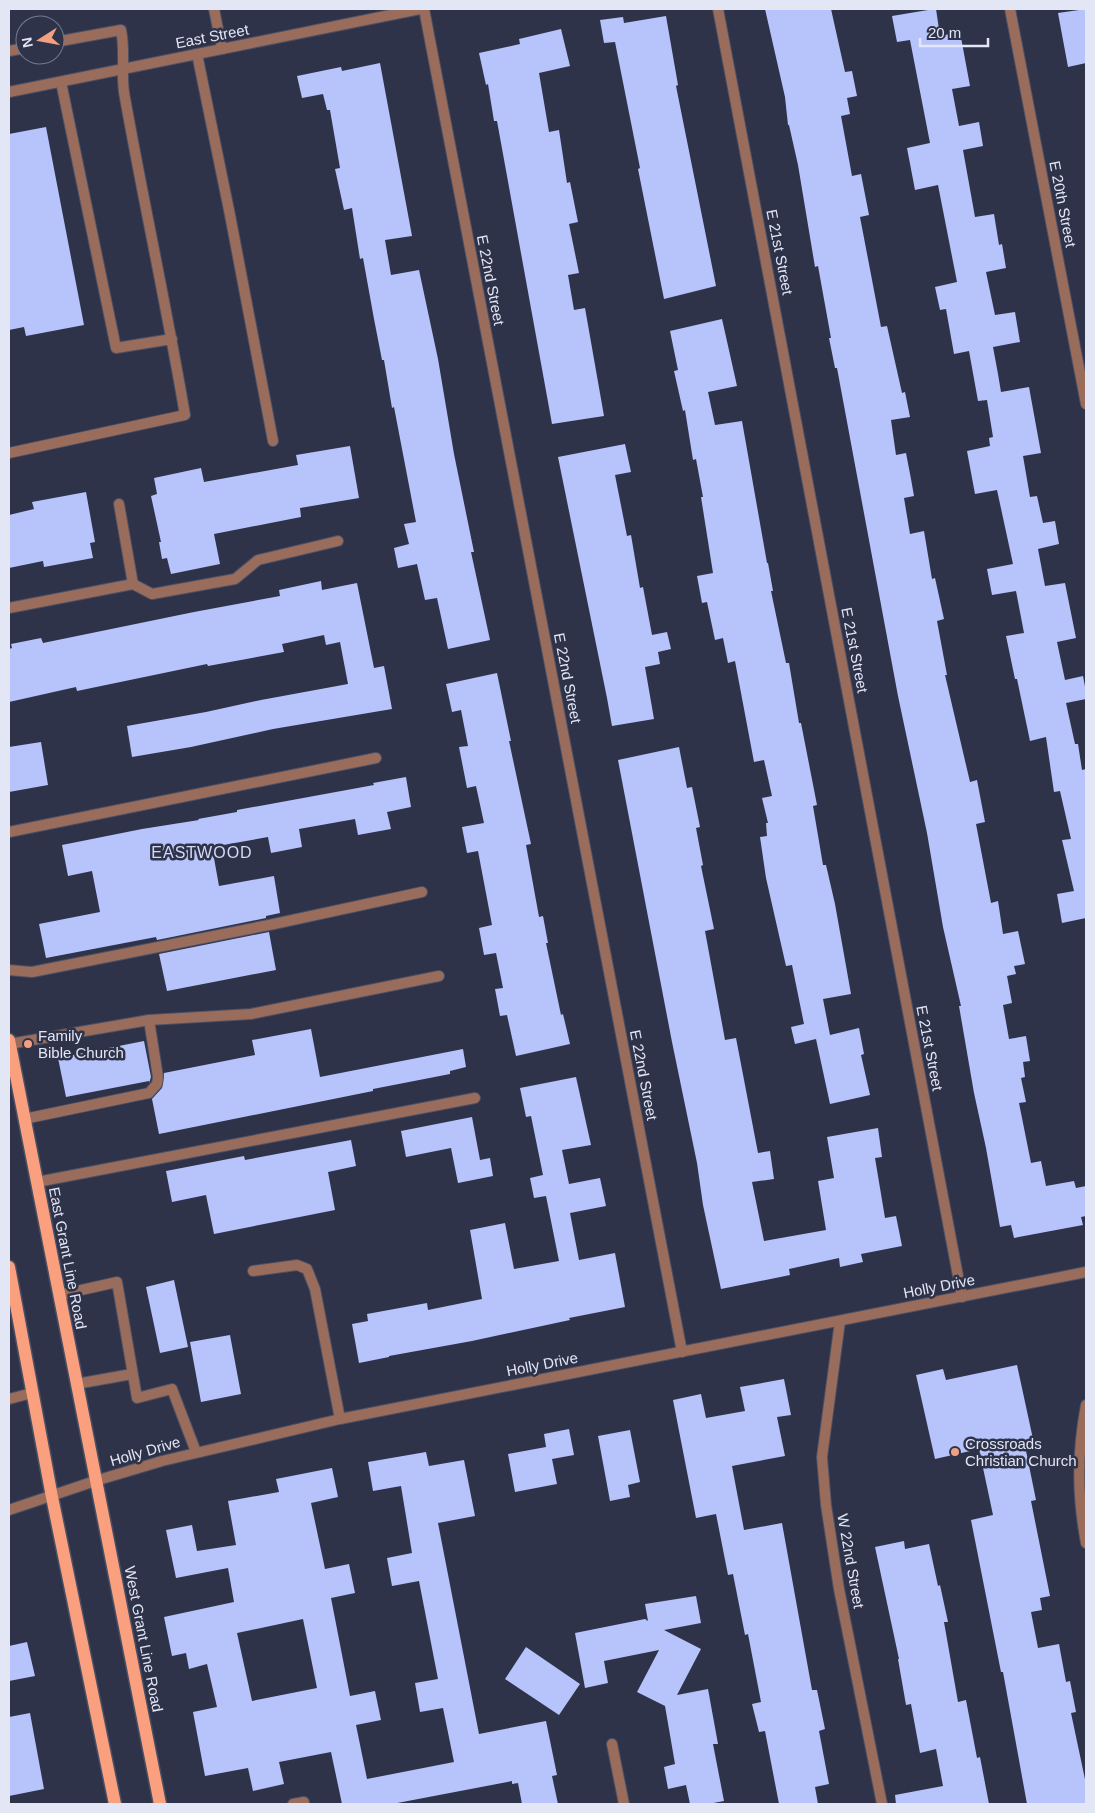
<svg xmlns="http://www.w3.org/2000/svg" width="1095" height="1813" font-family="Arial,sans-serif">
	<rect width="100%" height="100%" fill="#2e334a"/>
	<path fill="#b7c4fc" fill-rule="evenodd" d="M765 9H831L845 72 852 71 857 96 847 98 850 114 841 116 852 176 861 174 869 215 860 217 881 327 887 326 902 393 905 392 910 417 891 420 896 455 906 453 911 479 914 496 904 498 910 534 924 531 932 579 935 578 944 619 937 621 947 675H945L970 782 977 780 985 822 976 824 991 903 998 901 1003 934 1018 931 1025 964 1014 966 1016 974 1007 976 1012 1003 1003 1005 1009 1039 1026 1036 1030 1061 1023 1062 1025 1077 1021 1078 1026 1102 1019 1103 1031 1163 1041 1161 1046 1186 1074 1181 1076 1188 1086 1186V1216L1081 1217 1083 1225 1014 1238 1011 1225 1000 1227 986 1148 974 1093 959 1006H961L943 927 927 833 898 696 837 368H835L829 338H831L818 266 815 267 798 165 789 125H788L785 97Z
		M934 9H936L940 36 960 32 970 86 952 89 959 126 979 122 983 146 963 150 975 217 994 214 999 245 1002 244 1006 268 986 272 995 315 1015 312 1020 342 993 347 998 374 1001 392 1029 387 1041 453 1023 456 1030 497 1037 496 1043 523 1055 521 1059 544 1038 549 1045 586 1065 583 1076 638 1057 642 1065 680 1083 676 1086 692V699L1066 703 1075 744H1078L1082 770 1086 769V918L1062 923 1057 894 1074 891 1062 840 1071 839 1060 791 1054 792 1046 737 1030 741 1017 679H1015L1006 636 1024 633 1016 591 992 595 987 569 1013 564 997 490 975 494 967 451 990 446 989 438 993 437 987 400 978 401 969 351 954 354 946 309 940 310 935 287 957 282 938 185 915 190 907 148 930 143 910 40 897 42 892 16Z
		M1086 9V63L1068 67 1058 13Z
		M666 16 678 85 676 86 716 286 664 299 638 169 640 168 615 42 604 43 600 20 623 17 624 23Z
		M561 29 570 66 539 73 549 132 559 130 567 183 570 182 578 222 569 224 579 273 568 275 574 310 585 308 604 416 552 424 497 121H494L488 84 486 85 479 53 520 44 519 39Z
		M380 63 412 236 385 240 391 275 419 270 438 359 454 454 474 552H471L490 640 448 649 437 598 425 600 417 564 398 568 394 548 409 544 404 524 416 522 394 407 392 408 384 360H382L374 319 363 258 360 259 352 208 344 210 335 169 340 168 330 110H327L323 94 302 98 297 76 341 67 342 71Z
		M46 127 84 325 26 336 24 327 9 330V134Z
		M722 319 737 386 708 392 715 425 742 421 767 563H768L773 591H771L786 663H789L799 723H801L817 805 813 806 823 865H826L835 904 851 994 823 999 830 1035 859 1028 864 1054 861 1055 870 1095 830 1104 816 1039 795 1044 791 1027 804 1024 792 965 786 966 766 878 760 837 767 836 766 823H768L762 798 772 796 764 760 754 762 735 661 728 663 723 638 715 640 707 602 702 603 697 576 713 573 701 497H703L696 459 693 460 685 410 683 411 674 371 678 370 670 331Z
		M625 444 631 472 615 475 627 536 631 535 640 588 643 587 652 635 667 632 671 649 658 652 660 664 645 667 654 719 612 726 607 698 558 457Z
		M350 446 359 498 300 508 301 517 214 534 220 564 171 574 167 558 162 559 159 542H161L151 496 157 494 154 478 201 468 204 482 298 465 296 455Z
		M86 492 95 542 90 543 93 558 44 567 43 561 9 568V515L34 509 32 502Z
		M321 581 322 590 357 583 374 668 384 666 392 709 273 729 191 747 132 757 127 726 206 712 261 700 348 684 340 642 326 645 324 635 282 644 284 652 208 666 207 664 77 691 76 687 9 702V649L12 648 11 644 41 638 43 643 194 612 280 596 279 590Z
		M497 673 511 741H509L531 844 526 845 539 917 543 916 548 943H546L561 1015 563 1014 570 1044 516 1056 507 1015 500 1016 495 989 503 988 496 953 484 955 479 928 492 925 478 851 467 853 462 827 484 823 476 786 467 788 459 747 468 746 461 710 452 712 446 684Z
		M41 742 48 785 9 792V747Z
		M679 747 687 788 692 787 700 827 696 828 703 865 701 866 714 929 705 931 725 1040 736 1038 758 1153 770 1151 774 1179 752 1182 764 1241 826 1230 818 1181 834 1178 827 1137 878 1128 882 1157 875 1158 885 1218 896 1216 902 1246 861 1254 863 1262 840 1267 839 1258 789 1269 790 1275 721 1289 703 1205 697 1163 672 1042 618 760Z
		M406 777 411 807 387 812 391 829 358 835 355 819 299 829 302 847 271 853 268 837 212 847 219 886 274 876 280 913 266 916V918L157 940 156 937 46 958 39 924 100 912 92 871 68 876 62 845 142 829 199 820 198 819 237 812V810L374 785 373 783Z
		M269 932 276 970 167 991 159 954Z
		M311 1029 320 1077 463 1049 466 1067 450 1071V1074L373 1089V1091L159 1134 152 1099 162 1088 164 1073 255 1055 252 1040Z
		M144 1041 151 1077 149 1083V1081L66 1097 58 1058Z
		M576 1077 591 1145 562 1150 569 1184 600 1178 606 1206 570 1213 579 1260 615 1253 625 1307 569 1318 570 1320 472 1341 389 1356V1357L359 1363 352 1324 368 1321 367 1314 427 1303 428 1310 482 1299 470 1230 505 1223 514 1269 559 1261 546 1196 534 1198 530 1178 543 1175 531 1116 526 1117 520 1088Z
		M472 1117 480 1160 490 1158 493 1176 458 1183 451 1148 406 1157 401 1131Z
		M351 1140 356 1166 328 1172 335 1210 214 1234 206 1195 172 1202 166 1171 244 1156 245 1160Z
		M174 1280 188 1347 160 1353 146 1287Z
		M230 1335 241 1394 201 1402 190 1342Z
		M1017 1365 1033 1439 1024 1441 1036 1500 1031 1501 1050 1596 1040 1598 1042 1610 1031 1612 1038 1648 1059 1644 1066 1682 1070 1681 1076 1712 1071 1713 1086 1784V1804H1027L1003 1672H1001L971 1520 993 1515 979 1449 935 1459 916 1375 943 1369 946 1380Z
		M784 1379 791 1415 777 1417 785 1456 732 1466 744 1530 782 1523 812 1690H817L825 1729 819 1731 829 1784 815 1787 818 1804H779L765 1731 759 1732 752 1704 761 1702 748 1634 745 1635 733 1574 728 1575 716 1514 696 1518 673 1400 701 1394 706 1418 745 1411 740 1387Z
		M569 1429 574 1455 552 1459 557 1484 515 1492 508 1454 546 1447 544 1434Z
		M630 1430 640 1482 628 1485 630 1497 610 1501 598 1436Z
		M426 1452 429 1466 464 1460 475 1516 438 1523 479 1734 546 1721 557 1775 552 1776 558 1804H522L518 1783 512 1784V1781L392 1804H342L331 1752 279 1762 284 1784 253 1791 248 1768 205 1776 193 1712 217 1707 207 1664 189 1669 186 1653 172 1656 164 1617 234 1602 228 1568 176 1578 166 1530 192 1525 197 1551 236 1545 228 1501 279 1492 276 1479 332 1468 338 1497 311 1503 325 1569 349 1564 355 1593 331 1598 350 1696 375 1691 381 1720 356 1725 367 1779 454 1762 443 1708 420 1712 415 1683 438 1679 419 1581 392 1586 387 1558 412 1553 401 1486 373 1491 368 1462ZM303 1619 317 1688 252 1701 237 1633Z
		M904 1541 905 1549 929 1544 938 1586 940 1585 948 1622H944L958 1702 966 1700 977 1758 980 1757 989 1804H896L895 1795 943 1786 936 1749 920 1753 911 1704 906 1705 898 1659H899L875 1547Z
		M696 1596 701 1623 664 1630 701 1649 677 1695 708 1689 718 1744H713L724 1801 708 1804H690L686 1785 668 1789 664 1767 675 1764 665 1706 637 1692 659 1650 604 1661 608 1683 585 1688 575 1633 645 1619 648 1621 645 1604Z
		M27 1642 35 1676 9 1681V1646Z
		M526 1647 580 1684 559 1715 505 1679Z
		M30 1713 44 1789 9 1796V1717Z"/>
	<g fill="none" stroke-linecap="round" stroke-linejoin="round">
		<defs>
			<path id="service" d="M214 9 222 49
				M9 51 25 48
				M197 54 230 215 273 441
				M61 82 116 348 172 339
				M9 453 185 415C167 309 144 204 125 98 120 76 126 53 121 30L55 42
				M119 504 133 584
				M9 608 133 584 152 594 235 579 258 560 338 541
				M9 832 376 758
				M9 970 32 972 274 924 422 892
				M9 1044 149 1020 251 1014 439 976
				M24 1119 149 1093 157 1084 158 1077 149 1020
				M37 1182 475 1098
				M253 1271 297 1265 307 1269 315 1289 340 1419
				M59 1295 117 1282 137 1398 172 1389 196 1452
				M76 1384 132 1374
				M9 1399 32 1393
				M293 1804 304 1802"/>
			<path id="minor" d="M424 9 682 1352
				M718 9 962 1297
				M1010 9 1086 404
				M840 1321 822 1457 826 1505 839 1589 882 1804
				M1086 1405C1077 1453 1077 1495 1086 1543
				M612 1744 624 1804"/>
			<path id="tertiary" d="M9 92 420 9
				M9 1510 95 1481 162 1461 340 1419 1086 1272"/>
			<path id="primary" d="M9 1040 160 1804
				M9 1267 52 1497 115 1804"/>
		</defs>
		<use href="#service" stroke="#4b5065" stroke-width="12"/>
		<use href="#minor" stroke="#4b5065" stroke-width="12"/>
		<use href="#tertiary" stroke="#4b5065" stroke-width="12"/>
		<use href="#primary" stroke="#4b5065" stroke-width="15"/>
		<use href="#service" stroke="#996c5b" stroke-width="10"/>
		<use href="#minor" stroke="#996c5b" stroke-width="10"/>
		<use href="#tertiary" stroke="#996c5b" stroke-width="10"/>
		<use href="#primary" stroke="#fba07e" stroke-width="12"/>
	</g>
	<g fill="#f2a081" stroke="#2e334a" stroke-width="2">
		<circle cx="28" cy="1044" r="5"/>
		<circle cx="955" cy="1452" r="5"/>
	</g>
	<g text-anchor="middle" dominant-baseline="central" stroke-width="5" stroke-linejoin="round" paint-order="stroke">
		<g font-size="15" fill="#e2e6f5" stroke="#2e334a">
			<text transform="translate(212 36) rotate(-11)">East Street</text>
			<text transform="translate(1063 204) rotate(79)">E 20th Street</text>
			<text transform="translate(780 252) rotate(79)">E 21st Street</text>
			<text transform="translate(491 280) rotate(79)">E 22nd Street</text>
			<text transform="translate(855 650) rotate(79)">E 21st Street</text>
			<text transform="translate(568 678) rotate(79)">E 22nd Street</text>
			<text transform="translate(930 1048) rotate(79)">E 21st Street</text>
			<text transform="translate(644 1075) rotate(79)">E 22nd Street</text>
			<text transform="translate(68 1258) rotate(79)">East Grant Line Road</text>
			<text transform="translate(939 1286) rotate(-11)">Holly Drive</text>
			<text transform="translate(542 1364) rotate(-11)">Holly Drive</text>
			<text transform="translate(145 1451) rotate(-16)">Holly Drive</text>
			<text transform="translate(851 1561) rotate(80)">W 22nd Street</text>
			<text transform="translate(144 1639) rotate(79)">West Grant Line Road</text>
		</g>
		<g font-size="15" fill="#e2e6f5" stroke="#2e334a" text-anchor="start">
			<text x="38" y="1035">Family<tspan x="38" dy="17">Bible Church</tspan></text>
			<text x="965" y="1443">Crossroads<tspan x="965" dy="17">Christian Church</tspan></text>
		</g>
		<g font-size="16" letter-spacing="1" fill="#d3daf8" stroke="#2e334a">
			<text x="202" y="852">EASTWOOD</text>
		</g>
	</g>
	<rect width="1095" height="1813" fill="none" stroke="#e2e6f5" stroke-width="20"/>
	<g transform="translate(40 40) rotate(259)"><circle r="24" fill="#2e334a" stroke="#767b8e"/>
	<path d="M0-4L9 19L0 12L-9 19Z" fill="#f2a081"/>
	<text y="-8" font-size="14" font-weight="bold" text-anchor="middle" fill="#e2e6f5">N</text>
	</g>
	<path d="M920 38v8h68v-8" fill="none" stroke="#e2e6f5" stroke-width="2.5"/>
	<text x="928" y="38" font-size="15" fill="#e2e6f5" stroke="#2e334a" stroke-width="4" paint-order="stroke">20 m</text>
</svg>
